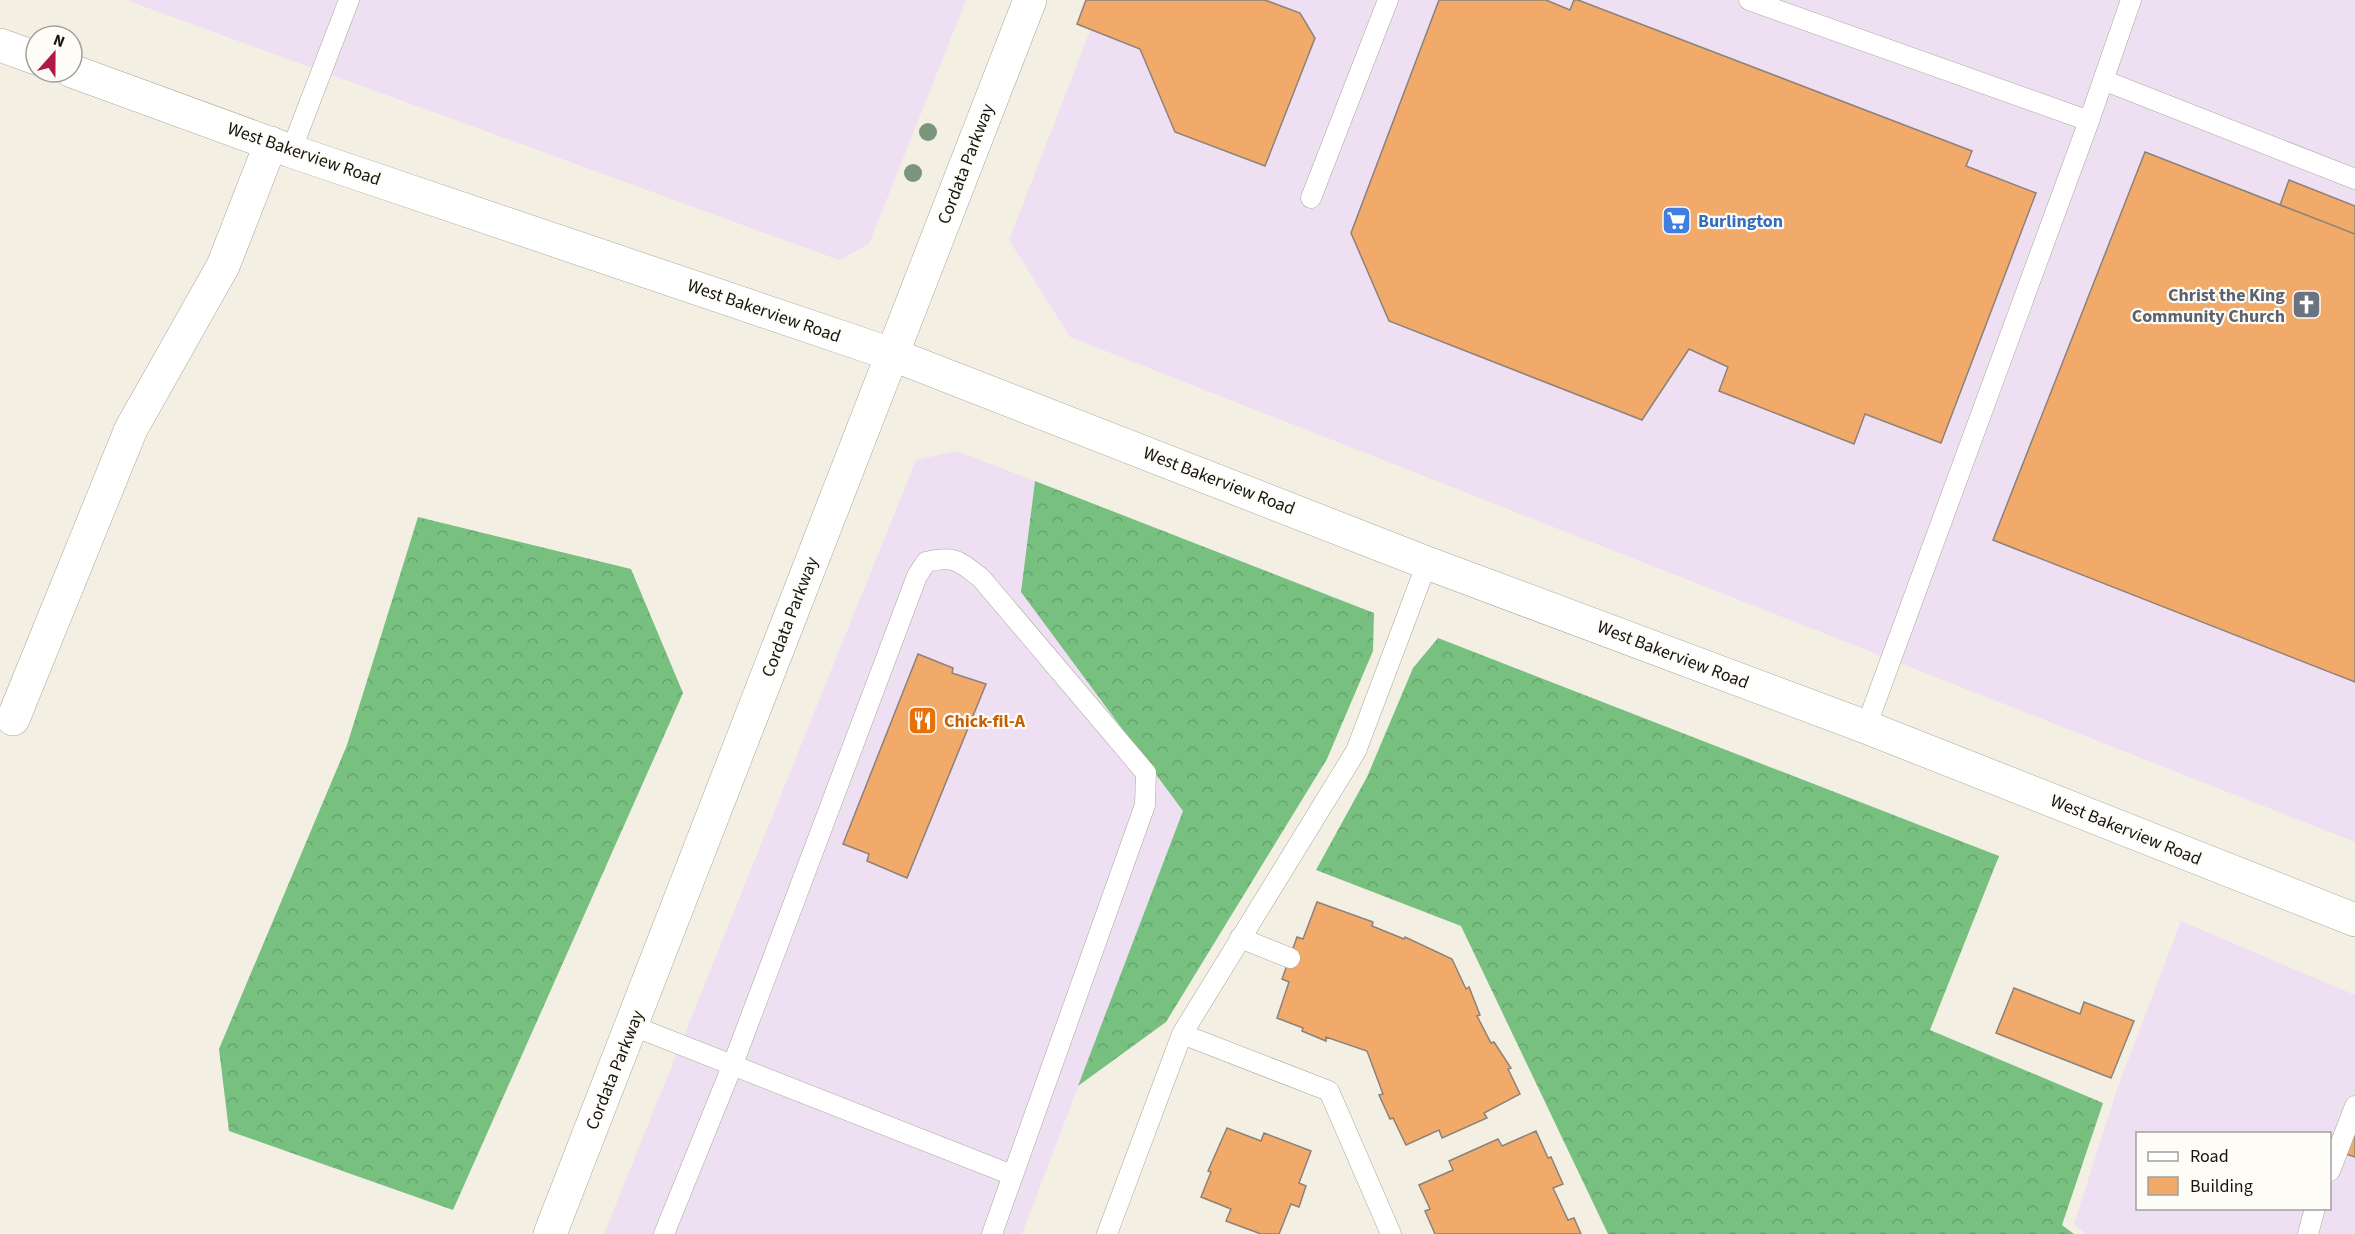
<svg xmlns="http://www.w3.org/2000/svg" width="2355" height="1234" font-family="'Source Sans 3',sans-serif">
	<defs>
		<pattern id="forest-crowns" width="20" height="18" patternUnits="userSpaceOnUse" patternTransform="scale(1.5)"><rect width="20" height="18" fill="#77c080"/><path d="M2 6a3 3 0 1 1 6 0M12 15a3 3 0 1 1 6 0" fill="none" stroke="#66a46e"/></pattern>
	</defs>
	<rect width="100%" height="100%" fill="#f4efe3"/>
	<path fill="#efdff2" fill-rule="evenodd" d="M126 0H966L869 244 839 260Z
		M1102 0H2355V842L1070 337 1009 240Z
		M957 451 1035 481 1021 592 1183 811 1022 1234H604L916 460Z
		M2181 921 2355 995V1234H2086L2074 1224 2117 1089ZM2138 1134H2330V1208H2138Z"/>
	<path fill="url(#forest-crowns)" d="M1035 481 1374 613 1373 651 1327 759 1166 1022 1078 1086 1183 811 1021 592Z
		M418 517 631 569 683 693 453 1210 229 1131 219 1049 347 745Z
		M1438 638 1999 856 1930 1030 2103 1103 2062 1225 2074 1234H1608L1461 926 1316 870 1367 777 1413 668Z"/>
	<path fill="#f2aa6a" stroke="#8c827a" stroke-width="1.5" d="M1086 0H1265L1300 13 1315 38 1265 166 1175 132 1140 49 1077 24Z
		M1439 0H1546L1570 10 1574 0H1578L1972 151 1966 166 2036 193 1941 443 1865 414 1854 444 1719 391 1728 367 1689 349 1642 420 1389 321 1351 233Z
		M2145 152 2355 234V682L1993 540Z
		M2289 180 2355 206V234L2280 205Z
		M918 654 953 668 952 673 986 684 907 878 867 861 869 854 843 844Z
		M1317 902 1373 922 1372 926 1404 939 1405 937 1452 959 1466 989 1469 987 1480 1015 1477 1016 1491 1043 1494 1042 1511 1068 1508 1069 1520 1094 1484 1113 1487 1118 1442 1138 1439 1130 1406 1145 1393 1118 1390 1119 1379 1095 1383 1094 1367 1051 1326 1037V1041L1302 1031 1303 1028 1277 1018 1289 982 1282 979 1297 937 1303 939Z
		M2014 988 2080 1014 2084 1002 2134 1021 2111 1078 1996 1033Z
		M2355 1123V1157L2343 1153Z
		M1227 1128 1261 1141 1264 1133 1311 1151 1299 1183 1306 1186 1299 1207 1291 1204 1279 1234H1261L1226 1221 1231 1209 1201 1197 1211 1172 1208 1171Z
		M1536 1131 1548 1158 1551 1157 1563 1184 1553 1188 1568 1220 1574 1218 1581 1234H1435L1425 1211 1430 1209 1419 1185 1453 1170 1449 1161 1498 1139 1502 1146Z"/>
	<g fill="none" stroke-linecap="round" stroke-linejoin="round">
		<defs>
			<path id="service" d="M1749 0 2089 121 1866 727
				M2103 80 2355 179
				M2089 121 2131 0
				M291 151 349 0
				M1311 198 1388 0
				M1240 938 1290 958
				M633 1026 1012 1175
				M1182 1034 1329 1091 1391 1234
				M2330 1171 2355 1106
				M664 1234 733 1064 917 576 926 562C955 555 959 561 981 578L1146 773 1145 805 992 1234
				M1107 1234 1182 1034 1356 751 1427 563
				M2308 1234 2315 1208"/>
			<path id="minor" d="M13 719 131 429 223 266 271 143"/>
			<path id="tertiary" d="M550 1234 1030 0"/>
			<path id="primary" d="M0 45 36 58
				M72 71 291 151 891 354 1427 563 1866 727 2355 920"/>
		</defs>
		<use href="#service" stroke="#aba79b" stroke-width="21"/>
		<use href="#minor" stroke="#aba79b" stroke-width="34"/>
		<use href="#tertiary" stroke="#aba79b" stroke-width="34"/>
		<use href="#primary" stroke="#aba79b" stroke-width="34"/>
		<use href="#service" stroke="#fff" stroke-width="20"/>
		<use href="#minor" stroke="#fff" stroke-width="33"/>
		<use href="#tertiary" stroke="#fff" stroke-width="33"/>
		<use href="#primary" stroke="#fff" stroke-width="33"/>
	</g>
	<g fill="#7a9579">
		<circle cx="928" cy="132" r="9"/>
		<circle cx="913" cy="173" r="9"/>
	</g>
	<defs>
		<symbol id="supermarket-square" viewBox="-11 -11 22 22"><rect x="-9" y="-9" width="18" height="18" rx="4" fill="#3f7fe0" stroke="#fefcf7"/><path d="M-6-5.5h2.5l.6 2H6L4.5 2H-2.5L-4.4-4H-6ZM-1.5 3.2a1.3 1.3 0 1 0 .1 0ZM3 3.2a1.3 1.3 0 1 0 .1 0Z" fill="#fff"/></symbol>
		<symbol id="church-square" viewBox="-11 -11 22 22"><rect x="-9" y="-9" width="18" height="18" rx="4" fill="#6b7280" stroke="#fefcf7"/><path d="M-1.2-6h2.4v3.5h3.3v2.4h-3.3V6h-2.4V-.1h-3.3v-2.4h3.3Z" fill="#fff"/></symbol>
		<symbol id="restaurant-square" viewBox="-11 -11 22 22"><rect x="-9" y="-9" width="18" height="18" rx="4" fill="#e8710a" stroke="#fefcf7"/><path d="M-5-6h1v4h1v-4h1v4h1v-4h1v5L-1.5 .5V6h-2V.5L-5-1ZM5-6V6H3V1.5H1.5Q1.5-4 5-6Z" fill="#fff"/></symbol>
	</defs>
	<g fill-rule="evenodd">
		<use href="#supermarket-square" x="1660" y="204" width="33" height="33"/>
		<use href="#church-square" x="2290" y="288" width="33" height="33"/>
		<use href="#restaurant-square" x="906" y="704" width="33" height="33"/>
	</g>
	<g text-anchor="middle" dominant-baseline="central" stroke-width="4.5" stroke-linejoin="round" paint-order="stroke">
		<g font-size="18" fill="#171511" stroke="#fefcf7">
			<text transform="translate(304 154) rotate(19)">West Bakerview Road</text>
			<text transform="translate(966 164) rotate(-69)">Cordata Parkway</text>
			<text transform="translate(764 311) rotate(19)">West Bakerview Road</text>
			<text transform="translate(1219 481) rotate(21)">West Bakerview Road</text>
			<text transform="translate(790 617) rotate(-69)">Cordata Parkway</text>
			<text transform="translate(1673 655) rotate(21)">West Bakerview Road</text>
			<text transform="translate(2126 830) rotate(22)">West Bakerview Road</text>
			<text transform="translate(615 1070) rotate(-68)">Cordata Parkway</text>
		</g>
		<g font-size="18" font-weight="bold" fill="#366cbe" stroke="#fefcf7" text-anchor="start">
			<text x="1698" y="221">Burlington</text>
		</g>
		<g font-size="18" font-weight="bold" fill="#5b616d" stroke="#fefcf7" text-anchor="end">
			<text x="2285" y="295">Christ the King<tspan x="2285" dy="21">Community Church</tspan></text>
		</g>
		<g font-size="18" font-weight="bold" fill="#c56008" stroke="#fefcf7" text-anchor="start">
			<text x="944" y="721">Chick-fil-A</text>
		</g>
	</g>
	<rect x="2136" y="1132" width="195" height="78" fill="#fefcf7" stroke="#a2a09b" stroke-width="1.5"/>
	<rect x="2148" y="1152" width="30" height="9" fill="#ffffff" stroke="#a2a09b" stroke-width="1.5"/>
	<text x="2190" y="1162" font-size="18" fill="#171511">Road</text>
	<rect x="2148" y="1177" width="30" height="18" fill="#f2aa6a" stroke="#a2a09b" stroke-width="1.5"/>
	<text x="2190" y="1192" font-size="18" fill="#171511">Building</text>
	<g transform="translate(54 54) rotate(21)"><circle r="28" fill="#fefcf7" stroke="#a2a09b" stroke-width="1.5"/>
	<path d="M0-4.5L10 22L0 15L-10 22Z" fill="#ae1b4a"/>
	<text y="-9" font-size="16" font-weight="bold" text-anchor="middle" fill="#171511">N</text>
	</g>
</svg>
